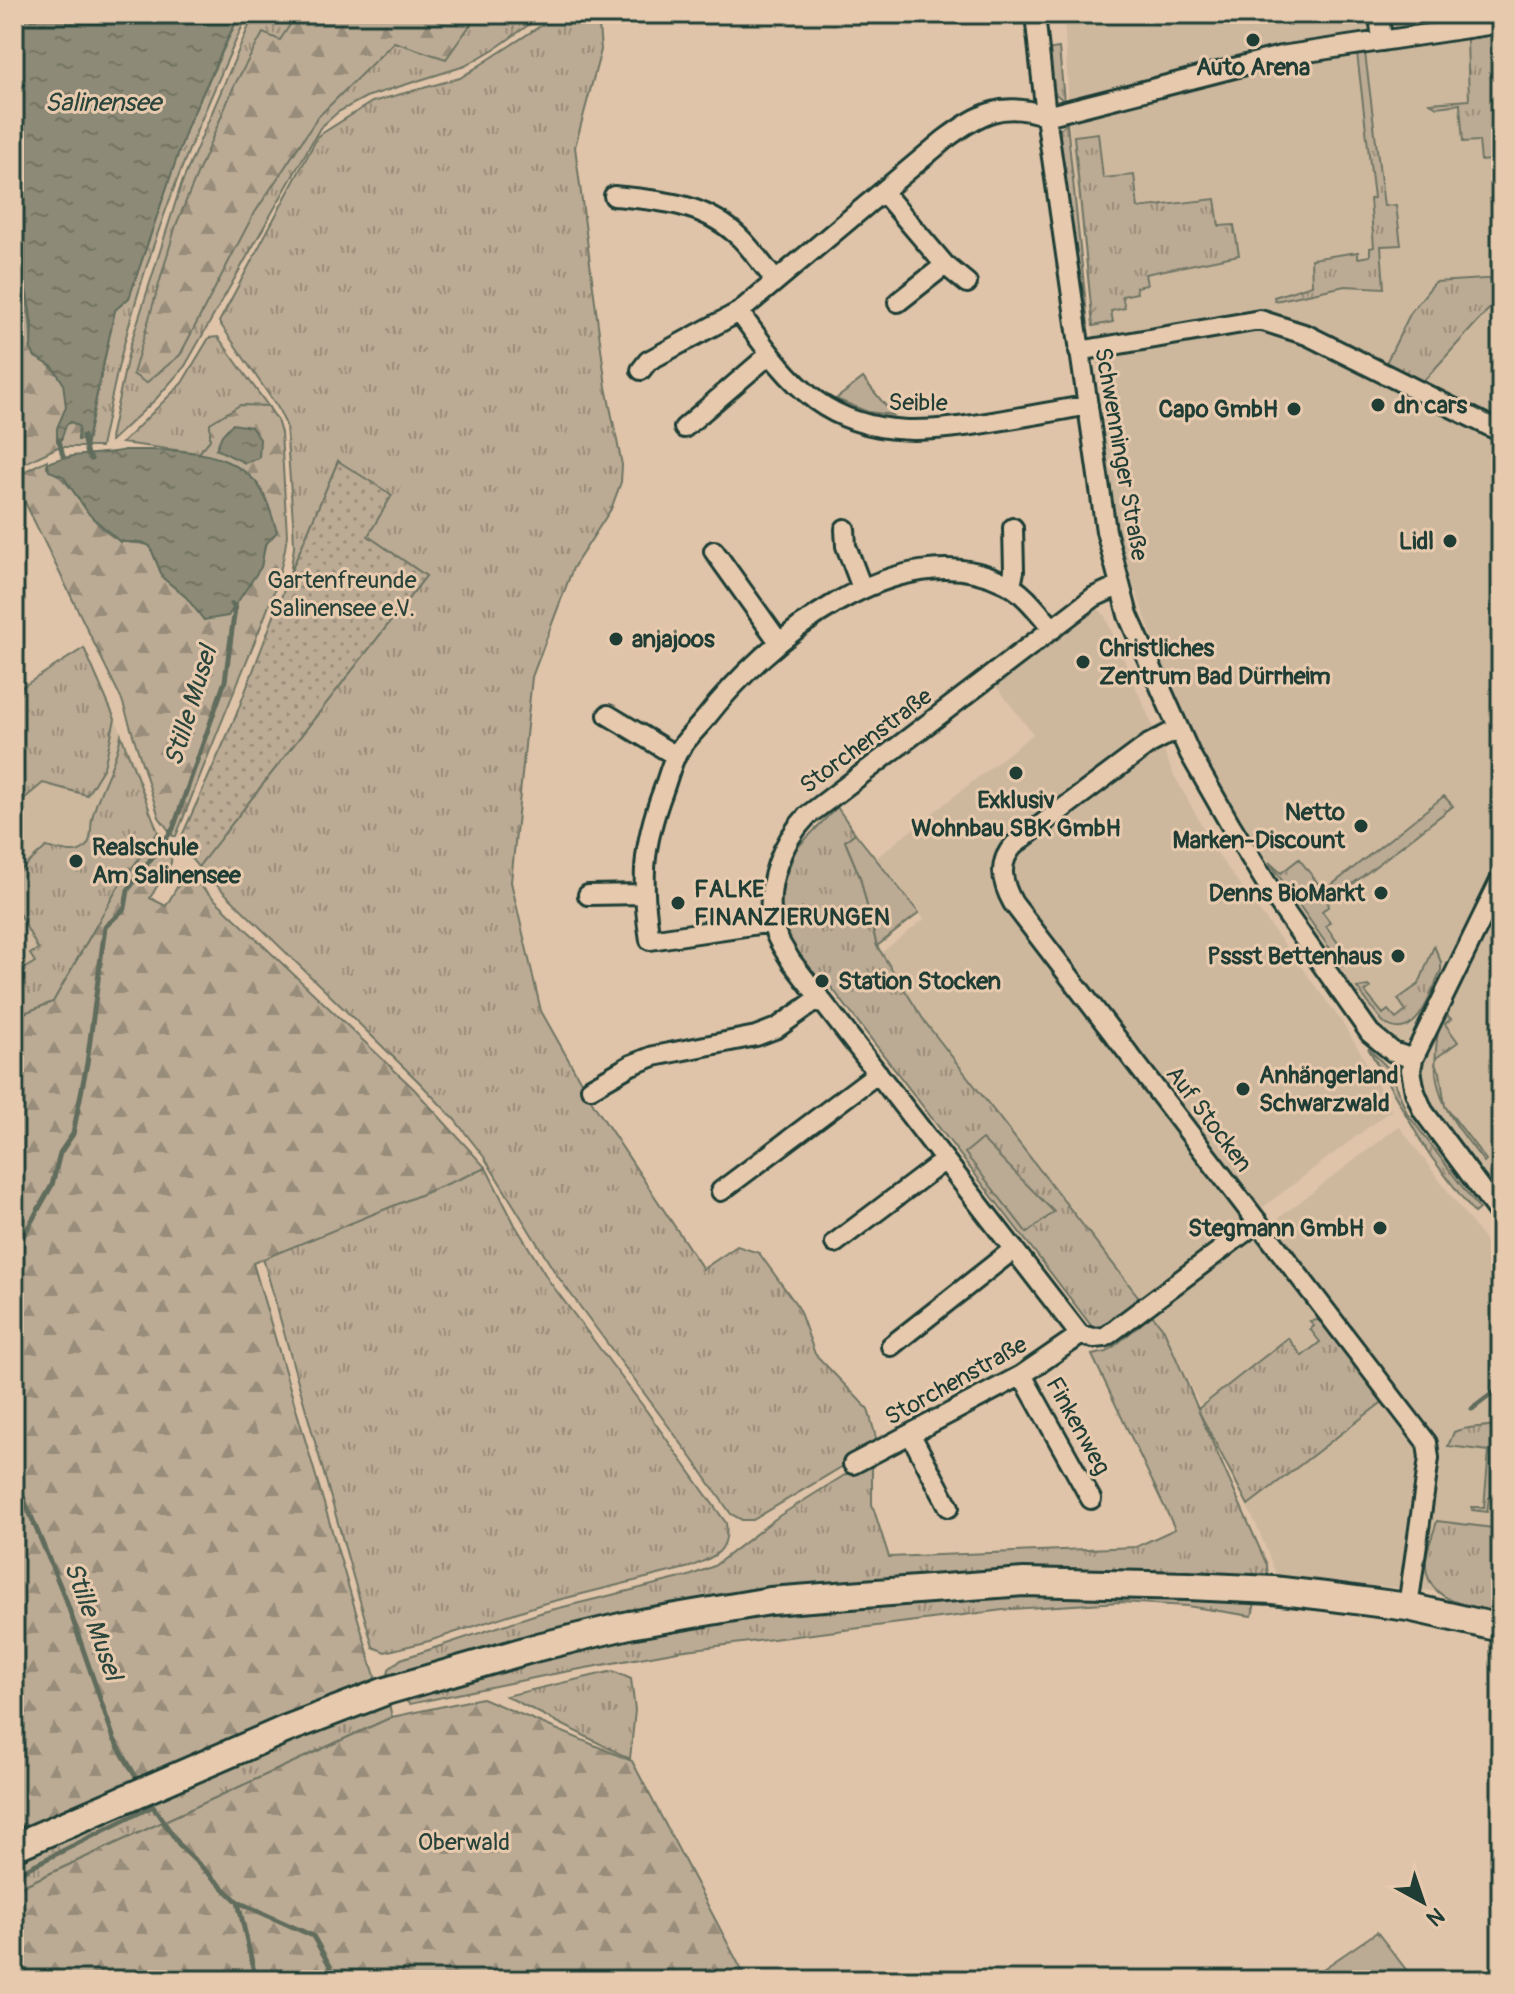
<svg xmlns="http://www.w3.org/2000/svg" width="1515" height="1994" font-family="Pangolin,sans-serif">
	<defs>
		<pattern id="grass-tufts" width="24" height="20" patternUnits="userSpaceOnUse" patternTransform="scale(2)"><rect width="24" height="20" fill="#bcab94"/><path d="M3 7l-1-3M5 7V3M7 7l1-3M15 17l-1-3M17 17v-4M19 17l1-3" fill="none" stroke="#988c7a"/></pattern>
		<pattern id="forest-firs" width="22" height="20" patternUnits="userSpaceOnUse" patternTransform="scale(2)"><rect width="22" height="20" fill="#bcab94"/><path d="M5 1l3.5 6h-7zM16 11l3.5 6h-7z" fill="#988c7a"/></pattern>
		<pattern id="garden-dots" width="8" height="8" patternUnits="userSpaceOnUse" patternTransform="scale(2)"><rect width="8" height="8" fill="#bcab94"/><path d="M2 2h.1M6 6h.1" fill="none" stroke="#988c7a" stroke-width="1.8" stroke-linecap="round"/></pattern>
		<pattern id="water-ripples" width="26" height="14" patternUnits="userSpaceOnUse" patternTransform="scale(2)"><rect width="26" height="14" fill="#8d8b77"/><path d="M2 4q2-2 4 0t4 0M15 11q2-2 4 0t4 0" fill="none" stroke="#737362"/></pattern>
	</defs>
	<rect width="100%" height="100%" fill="#dfc4a9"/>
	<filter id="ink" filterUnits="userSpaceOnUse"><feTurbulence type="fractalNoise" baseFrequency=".0125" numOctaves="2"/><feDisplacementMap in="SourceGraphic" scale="16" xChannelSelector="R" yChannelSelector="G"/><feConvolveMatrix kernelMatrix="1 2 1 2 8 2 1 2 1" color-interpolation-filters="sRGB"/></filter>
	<g filter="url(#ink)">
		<path fill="#cdb89e" d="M1064 14H1501V1195L1439 1116 1252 843 1218 787 1178 705 1118 544 1070 134Z
			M1095 604 1105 616 1174 775 1220 858 1340 1019 1360 1051 1391 1110 1141 1300 925 1022 881 953 924 919 876 858 1033 734 992 681Z
			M84 648 132 757 158 832 14 1017V692Z
			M1399 1126 1501 1262V1597L1277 1577 1259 1531 1164 1330 1152 1315Z"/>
		<path fill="url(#grass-tufts)" stroke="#6e7464" stroke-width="2" d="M240 14H248C198 122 151 236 122 352 114 383 108 415 101 447H86L115 310 129 298 188 125Z
			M254 14H544L499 46 465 66 366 97 338 112 320 128 185 366 156 399 111 441 110 438 130 346 181 185Z
			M559 14H598L601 50 575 147 606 387 622 465 621 482 611 509 573 568 532 677 511 882 541 1011 594 1105 703 1269 737 1246 759 1253 798 1307 815 1354 868 1409 878 1445 753 1520H742L731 1514 692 1458 556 1274 484 1157 455 1120 419 1082 198 867 426 576 368 536 338 461 290 574 294 547 293 521 286 425 278 408 219 322 318 136 372 102 460 78Z
			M1501 34V159L1481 161 1479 141 1463 142 1460 104 1437 107 1430 103 1469 100 1467 39Z
			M1059 48 1064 101 1053 92 1046 50Z
			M1357 53H1365L1384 206 1396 205 1401 245 1381 246 1384 288 1345 286 1275 301 1274 297 1312 285 1311 259 1358 252V258L1370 256V248L1374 247 1370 199 1374 198Z
			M1067 123 1088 324 1087 326 1074 285 1056 137 1058 131Z
			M1098 133 1103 178 1134 175 1138 208 1215 199 1219 226 1234 225 1239 255 1145 274 1147 285 1136 287 1137 293 1122 296 1125 308 1111 311 1113 322 1093 326 1074 136Z
			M1501 278V300H1497L1421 384 1384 367 1411 312 1435 282Z
			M218 337 268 406 240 405 199 453 122 443 182 383 209 338Z
			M84 648 115 719 104 767 87 795 43 783 20 802 14 795V692Z
			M121 735 158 832 117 889 53 1002 14 1017V975L35 962 30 954 38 949 14 904V876L46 847C57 849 74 856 83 849 93 842 90 830 92 819 98 790 116 765 121 735Z
			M1444 796 1453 806 1328 903 1329 906 1322 911 1330 922 1326 926 1348 957V962L1342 966 1269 862 1281 873 1299 859 1324 891Z
			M837 807 855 833 845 841 860 877 877 946 925 1022 1141 1300 1104 1329 1093 1328 822 975 814 980 787 947 778 915 780 892 796 849Z
			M1434 946 1441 962V970C1431 992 1417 1045 1384 1023L1357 988 1368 986 1370 988 1365 992 1383 1014 1388 1010 1396 1019 1406 1011 1398 999 1419 984Z
			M1446 1014 1451 1019 1445 1024 1458 1042 1436 1058 1435 1065 1440 1072 1445 1106 1486 1160 1484 1162C1456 1125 1431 1099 1436 1050 1437 1037 1438 1025 1446 1014Z
			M1368 1048 1389 1069 1407 1113 1479 1209 1474 1213 1426 1150Z
			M486 1168 515 1225 549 1281 643 1406 726 1523C730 1552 714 1557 690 1567L542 1604 429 1641 385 1652 373 1647 263 1258Z
			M1152 1315 1164 1330 1198 1409 1288 1338 1302 1356 1320 1342 1310 1329 1314 1326 1310 1321 1318 1320 1320 1322 1324 1319 1385 1400 1248 1505 1198 1410 1267 1565 1268 1578 861 1582 392 1680 388 1676 389 1669 401 1659 543 1612 689 1576 714 1566 779 1516 872 1458V1504L889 1557 1136 1547 1175 1529 1092 1355 1107 1352Z
			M1501 1423V1489L1489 1498 1487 1512 1472 1510V1507H1484L1489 1451 1448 1446 1454 1432C1469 1425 1485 1429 1501 1423Z
			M1437 1521 1501 1529V1614C1469 1605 1423 1603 1426 1559 1427 1547 1434 1533 1437 1521Z
			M1042 1583 1256 1599 1252 1616 1187 1606 1120 1602 1011 1609 678 1651 548 1675 410 1704 403 1699 647 1627Z
			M613 1671 631 1679 635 1710 630 1759 506 1696Z
			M386 1691 392 1717 14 1890V1856Z"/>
		<path fill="url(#forest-firs)" stroke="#6e7464" stroke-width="2" d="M297 14H478L446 59 394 42 318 117 252 217 180 355 146 383 133 374 176 225 234 86 263 33 280 40Z
			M14 242C23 278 32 312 31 349 49 368 72 376 66 409 63 421 57 427 58 440L61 439 66 425 71 422 79 427 78 440H87L86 447H58L25 463 14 454Z
			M240 405 268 406 277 420 281 433 287 535C282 582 260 627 243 670 220 725 198 781 176 836H173L159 817 122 700 16 484 27 470 47 460V468C78 483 87 525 119 540 128 545 140 541 150 546L163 578 186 597 204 620 261 567 265 545 233 465 199 453 210 440V423Z
			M158 832 172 844 171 863 150 898 166 906 186 872 414 1089 486 1168 253 1263 371 1663 375 1676 373 1685 37 1826 14 1831V1017L53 1002 117 889Z
			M482 1698 632 1761 747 1980H14V1890L392 1717Z"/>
		<path fill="#bcab94" stroke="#6e7464" stroke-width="2" d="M863 378 893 415 868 412 836 399Z
			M855 833 919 913 877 946 860 877 845 841Z
			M982 1139 1054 1212 1027 1233 965 1153Z
			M1377 1932 1414 1980H1307Z"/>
		<path fill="url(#garden-dots)" stroke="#6e7464" stroke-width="2" d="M338 461 392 495 368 536 426 576 198 867 184 850 180 840 235 718 290 574Z"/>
		<path fill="url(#water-ripples)" stroke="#616c5c" stroke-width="2" d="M14 14H239L188 125 129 298 115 310 87 440H78L79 427 71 422 66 425 61 440 57 441V428L66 407 63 383 53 367 35 357 31 349 32 324 28 298 14 242Z
			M232 424 251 427 260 439 259 458 245 463 216 449 222 435Z
			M125 450C167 450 223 446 255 481 266 493 272 516 277 532L265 545 261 567 228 616 204 620 186 597 163 578 150 546 142 542H120L89 514 63 476 49 471 48 463C72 452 99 456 125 450Z"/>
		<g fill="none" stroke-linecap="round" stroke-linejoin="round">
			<path stroke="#616c5c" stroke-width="5" d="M83 436 87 455 91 459
				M59 440 63 456
				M14 1400 22 1389 21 1240 52 1185 60 1153 73 1134 87 1063 105 927 125 908 128 890 173 829 225 681 235 608 232 604
				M1472 1409 1501 1387
				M14 1475 66 1600 114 1739 137 1779
				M149 1801 181 1847 238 1902 256 1980
				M14 1875 151 1807
				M238 1902 313 1936 338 1980"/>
			<defs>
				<path id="street" d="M1035 14 1046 116 1106 531 1128 615 1190 754 1230 824 1276 899 1370 1033 1393 1052 1413 1059
					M1379 14 1382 41
					M883 192 945 265 898 302
					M614 196C658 200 702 203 736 234 751 247 763 266 776 281
					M945 265 967 283
					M739 312C762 343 784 376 815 400 870 440 935 432 998 421 1028 416 1058 411 1088 405
					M1079 351 1260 320 1307 335 1501 432
					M641 370 648 361 739 312 944 140C978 114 1003 100 1046 116L1281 56 1501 23
					M684 428 770 354
					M845 529 846 546 862 588
					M714 551 779 642
					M1120 585 1094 597 807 816C781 843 766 883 772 921 774 936 784 949 791 961L1080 1335 1094 1338 1105 1337 1258 1222
					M1011 586 1014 571 1013 528
					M608 715 676 756
					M1178 729 1149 744 1014 845C997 863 1002 883 1013 903L1427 1443 1429 1458 1408 1607
					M1501 879 1413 1059 1411 1070 1415 1092 1423 1111 1501 1216
					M588 895 643 894
					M772 922 650 940C641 883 642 847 663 791 667 780 670 768 675 757 682 743 695 731 705 719 766 640 899 530 1005 583 1024 592 1039 613 1053 629
					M591 1088 631 1065 654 1056 756 1036 777 1028 819 998
					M721 1191 878 1073
					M835 1243 945 1160
					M891 1346 1014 1249
					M1022 1375 1091 1499
					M911 1435 949 1507
					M853 1464 1022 1375 1080 1335"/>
				<path id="secondary" d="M14 1847 284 1730 386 1691 538 1647 629 1625 770 1601 1024 1582 1188 1586 1273 1590 1325 1596 1408 1607 1501 1628"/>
			</defs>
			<use href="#street" stroke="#1f3d34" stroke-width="24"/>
			<use href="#secondary" stroke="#1f3d34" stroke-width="32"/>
			<use href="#street" stroke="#e7caae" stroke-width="18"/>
			<use href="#secondary" stroke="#e7caae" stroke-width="26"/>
		</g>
	</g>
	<g fill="#1f3d34" stroke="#e7caae" stroke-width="3">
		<circle cx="1253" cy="40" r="8"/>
		<circle cx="1378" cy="405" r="8"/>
		<circle cx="1294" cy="409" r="8"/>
		<circle cx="1450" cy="541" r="8"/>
		<circle cx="616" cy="639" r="8"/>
		<circle cx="1083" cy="662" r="8"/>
		<circle cx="1016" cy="773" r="8"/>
		<circle cx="1361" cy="826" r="8"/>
		<circle cx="76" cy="861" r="8"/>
		<circle cx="1381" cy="893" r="8"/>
		<circle cx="678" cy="903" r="8"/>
		<circle cx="1398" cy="956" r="8"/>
		<circle cx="822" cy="981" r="8"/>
		<circle cx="1243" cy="1089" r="8"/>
		<circle cx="1380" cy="1228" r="8"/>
	</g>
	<g text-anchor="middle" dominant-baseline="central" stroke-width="6" stroke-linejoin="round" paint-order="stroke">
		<g font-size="24" font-weight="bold" fill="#1f3d34" stroke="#e7caae" text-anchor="start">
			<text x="1253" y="67" text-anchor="middle">Auto Arena</text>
			<text x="1394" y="405">dn cars</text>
			<text x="1278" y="409" text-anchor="end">Capo GmbH</text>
			<text x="1434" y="541" text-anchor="end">Lidl</text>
			<text x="632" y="639">anjajoos</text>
			<text x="1099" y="648">Christliches<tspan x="1099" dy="28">Zentrum Bad Dürrheim</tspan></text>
			<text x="1016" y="800" text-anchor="middle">Exklusiv<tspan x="1016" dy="28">Wohnbau SBK GmbH</tspan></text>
			<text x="1345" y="812" text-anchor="end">Netto<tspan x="1345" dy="28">Marken-Discount</tspan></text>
			<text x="92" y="847">Realschule<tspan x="92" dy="28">Am Salinensee</tspan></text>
			<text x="694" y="889">FALKE<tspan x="694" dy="28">FINANZIERUNGEN</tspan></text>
			<text x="1365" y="893" text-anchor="end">Denns BioMarkt</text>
			<text x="1382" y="956" text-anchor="end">Pssst Bettenhaus</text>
			<text x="838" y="981">Station Stocken</text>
			<text x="1259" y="1075">Anhängerland<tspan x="1259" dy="28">Schwarzwald</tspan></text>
			<text x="1364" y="1228" text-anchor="end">Stegmann GmbH</text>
		</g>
		<g font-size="24" fill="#1f3d34" stroke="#e7caae">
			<text transform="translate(918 403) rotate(1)">Seible</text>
			<text transform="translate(1121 454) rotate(80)">Schwenninger Straße</text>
			<text transform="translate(866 741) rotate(-37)">Storchenstraße</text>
			<text transform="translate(1209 1119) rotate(53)">Auf Stocken</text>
			<text transform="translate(956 1381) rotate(-29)">Storchenstraße</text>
			<text transform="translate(1078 1426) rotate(61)">Finkenweg</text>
		</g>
		<g font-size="24" fill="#274239" stroke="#e7caae">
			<text x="342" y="580">Gartenfreunde<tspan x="342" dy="28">Salinensee e.V.</tspan></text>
			<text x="464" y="1842">Oberwald</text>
		</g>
		<g font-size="26" font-style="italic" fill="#2a453b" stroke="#e7caae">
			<text x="103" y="103">Salinensee</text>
			<text transform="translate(191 706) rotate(-73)">Stille Musel</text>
			<text transform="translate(93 1621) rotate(70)">Stille Musel</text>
		</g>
	</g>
	<rect width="1515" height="1994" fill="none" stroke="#e7caae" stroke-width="48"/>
	<rect x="24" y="24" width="1467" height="1946" fill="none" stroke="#1f3d34" stroke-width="3" filter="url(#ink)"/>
	<g transform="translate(1423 1902) rotate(140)" stroke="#e7caae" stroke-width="6" paint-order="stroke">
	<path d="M0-6L14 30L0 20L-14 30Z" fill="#1f3d34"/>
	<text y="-12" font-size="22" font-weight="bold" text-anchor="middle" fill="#1f3d34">N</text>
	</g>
</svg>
